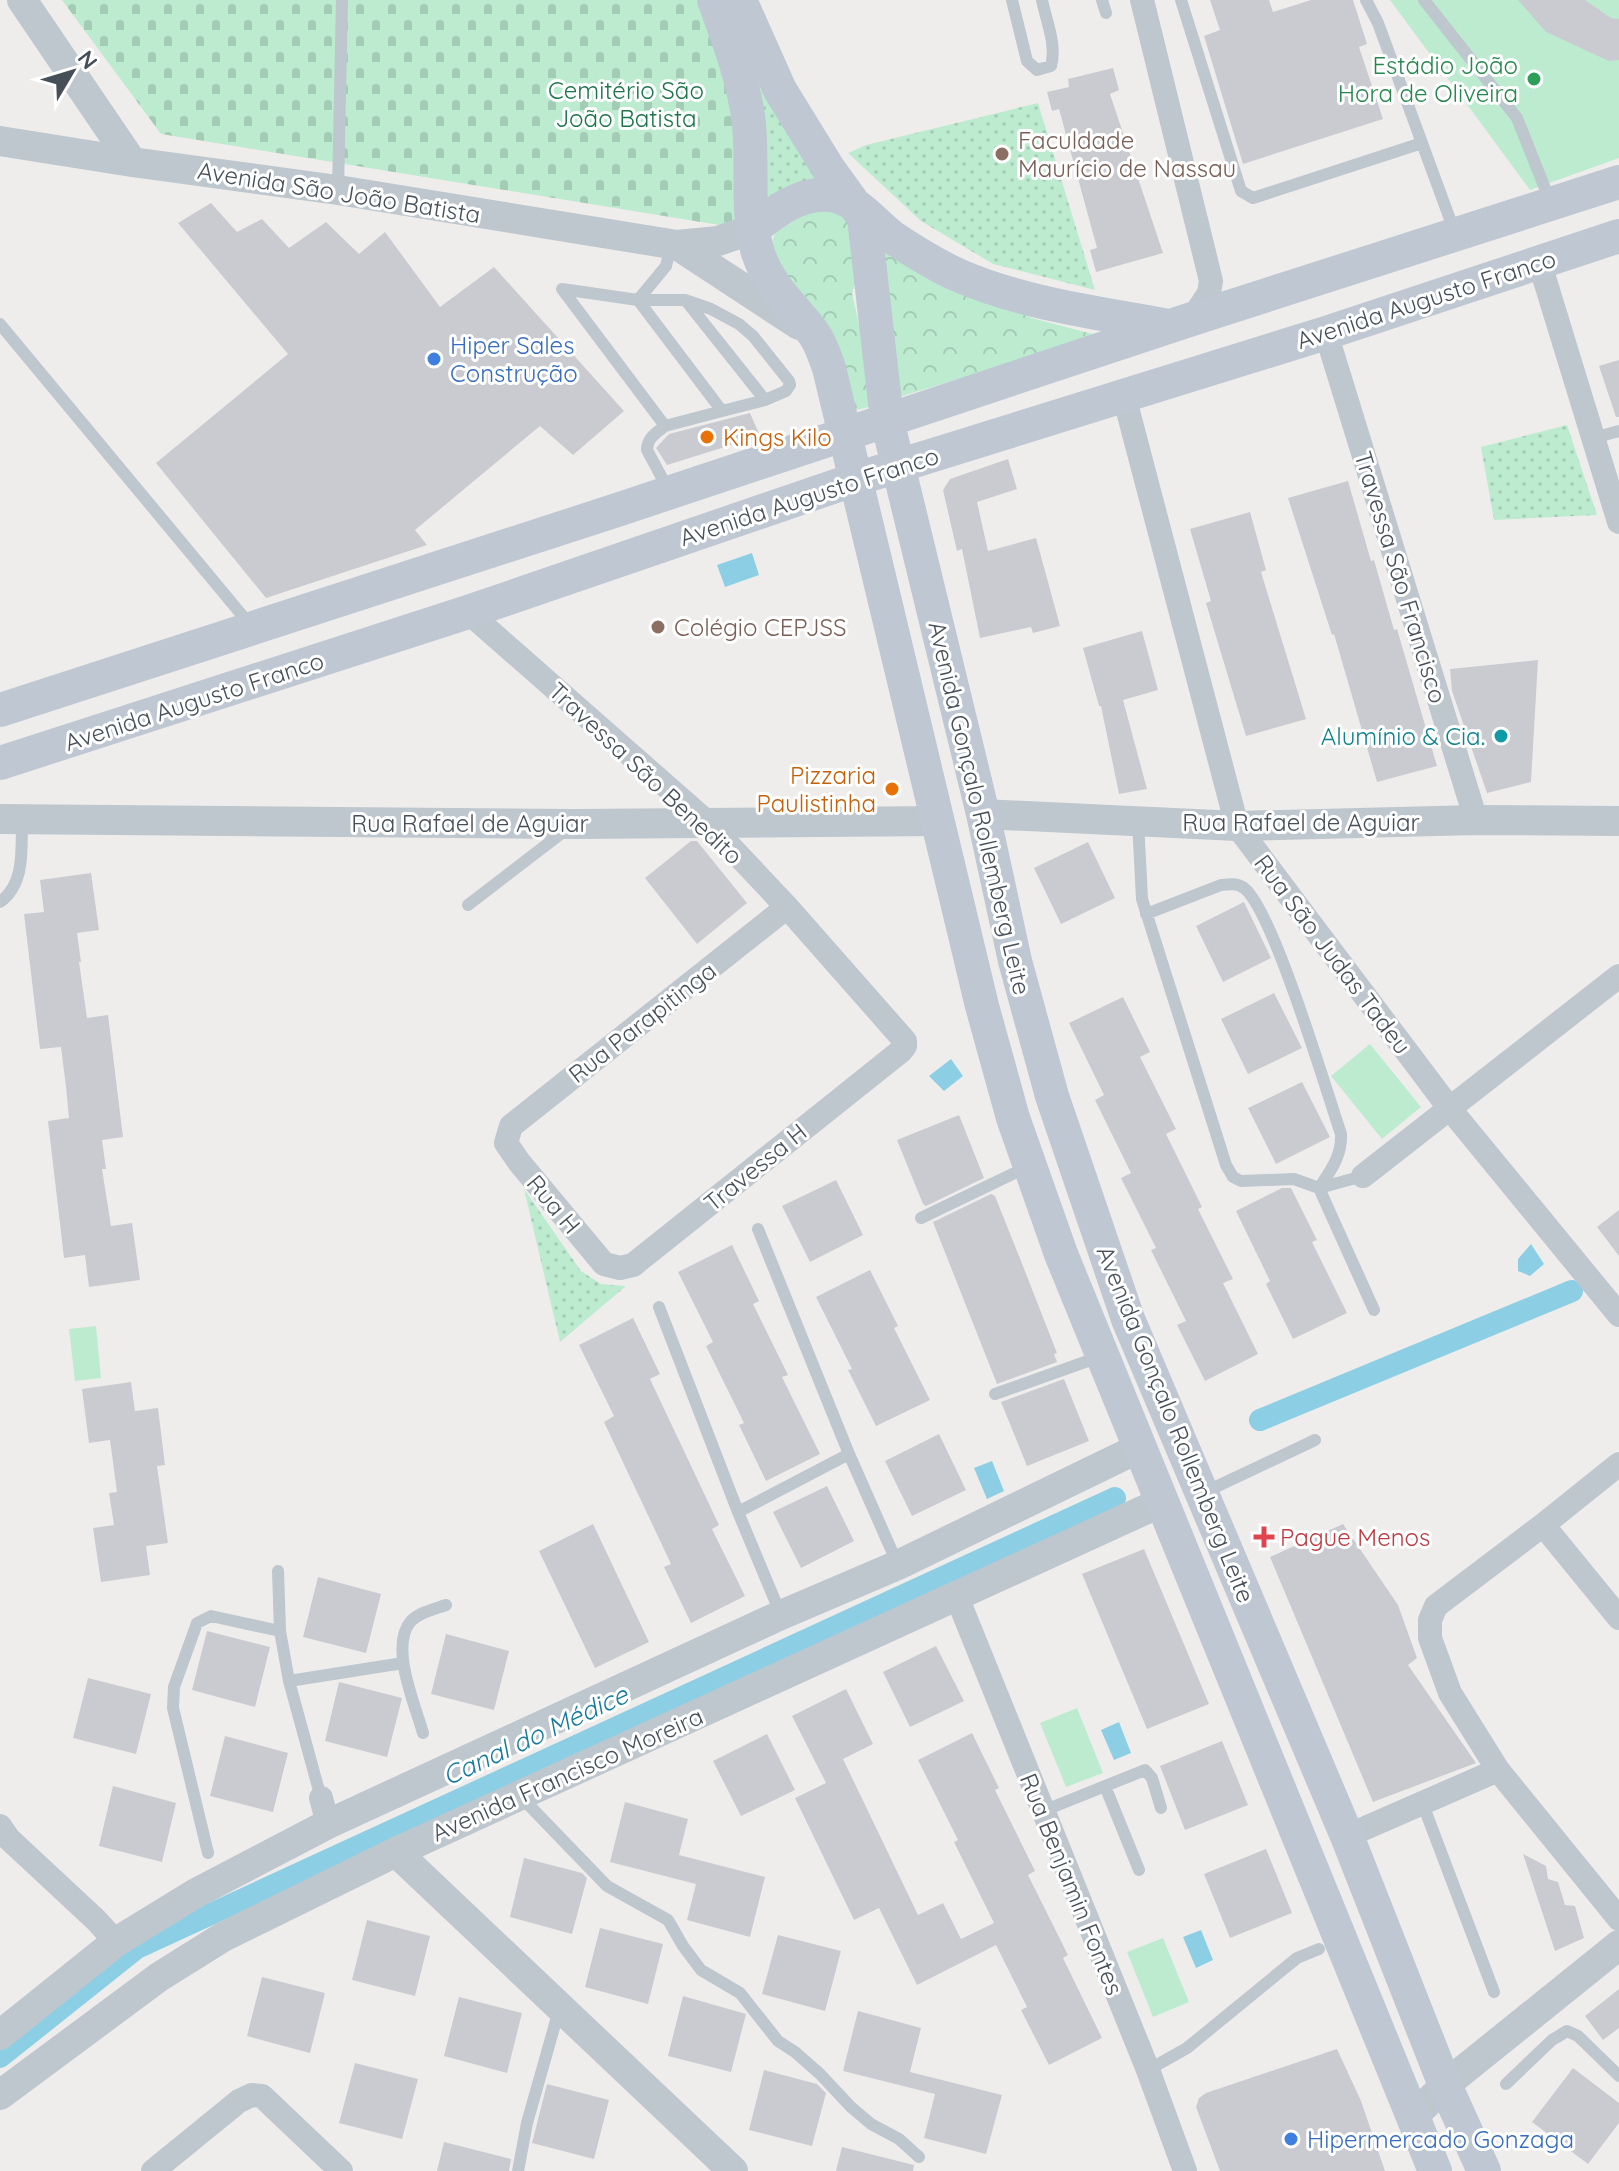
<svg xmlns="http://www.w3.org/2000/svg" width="1619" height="2171" font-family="Quicksand,sans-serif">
	<defs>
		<pattern id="grass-dots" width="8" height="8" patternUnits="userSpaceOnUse" patternTransform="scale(2)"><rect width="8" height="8" fill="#bdebd0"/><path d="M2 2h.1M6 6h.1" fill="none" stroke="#a4cbb5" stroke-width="1.8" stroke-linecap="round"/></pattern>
		<pattern id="forest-crowns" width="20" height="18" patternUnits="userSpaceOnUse" patternTransform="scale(2)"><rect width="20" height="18" fill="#bdebd0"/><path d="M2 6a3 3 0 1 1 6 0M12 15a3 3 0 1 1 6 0" fill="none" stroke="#a4cbb5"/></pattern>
		<pattern id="cemetery-stones" width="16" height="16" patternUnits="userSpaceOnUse" patternTransform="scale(2)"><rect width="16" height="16" fill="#bdebd0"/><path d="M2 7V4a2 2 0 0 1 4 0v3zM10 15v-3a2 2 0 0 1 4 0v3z" fill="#a4cbb5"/></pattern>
	</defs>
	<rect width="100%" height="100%" fill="#efedec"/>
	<path fill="url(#grass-dots)" d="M729 0 824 183 763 213Z
		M1038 103 1095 290 993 264 921 221 848 153 866 145Z
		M1567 425 1597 515 1494 520 1481 447Z
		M524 1189 581 1271 601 1284 626 1286 560 1342Z"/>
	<path fill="url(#forest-crowns)" d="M821 206 853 221 855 285 852 293 877 405 852 411 782 279 772 242 776 230Z
		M878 237 945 282 1032 318 1100 336 899 397Z"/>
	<path fill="url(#cemetery-stones)" d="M62 0H702L729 77 740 208 731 227 161 134Z"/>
	<path fill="#bdebd0" d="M1390 0H1619V158L1530 190Z
		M1370 1044 1421 1107 1382 1139 1331 1076Z
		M96 1326 101 1378 75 1381 69 1329Z
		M1077 1708 1103 1773 1066 1787 1040 1723Z
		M1163 1938 1189 2002 1153 2017 1127 1952Z"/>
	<path fill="#8ccfe5" d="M752 553 759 575 725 587 717 565Z
		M951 1059 963 1076 944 1091 929 1076Z
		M1531 1244 1544 1264 1530 1276 1518 1271V1259Z
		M992 1461 1004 1491 987 1499 974 1468Z
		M1119 1722 1131 1753 1114 1760 1101 1730Z
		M1201 1930 1213 1960 1196 1968 1183 1937Z"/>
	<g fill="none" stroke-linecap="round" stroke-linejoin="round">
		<path stroke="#8ccfe5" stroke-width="22" d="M1260 1420 1572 1291
			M0 2057 137 1948 1115 1498"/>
	</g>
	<path fill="#cacbd1" d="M1210 0H1269L1273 12 1311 0H1353L1367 44 1359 47 1383 119 1243 164 1204 36 1220 30Z
		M1518 0H1585L1611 18 1619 19V60L1609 61 1546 32Z
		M1113 68 1119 90 1110 94 1163 253 1096 272 1090 250 1097 248 1059 109 1052 111 1047 92 1069 87 1068 79Z
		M211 203 237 232 262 219 289 248 326 222 359 254 385 232 440 307 494 267 624 411 573 455 540 426 415 530 427 545 266 598 156 463 288 354 178 223Z
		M1619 360V417H1616L1599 366Z
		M750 413 760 436 667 465 656 448 669 434Z
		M1008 459 1017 489 977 502 988 551 1036 538 1060 626 1033 633 1031 627 980 638 962 549 957 551 943 490 950 479Z
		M1348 481 1371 561 1374 560 1394 630 1397 629 1437 766 1377 782 1334 634 1332 635 1288 498Z
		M1250 512 1266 570 1261 572 1306 719 1246 736 1206 603 1211 601 1190 529Z
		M1142 631 1158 690 1123 700 1147 789 1119 794 1101 706H1099L1083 648Z
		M1538 660 1531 782 1487 793 1452 691 1450 669Z
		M691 841H697L747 903 697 944 645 878Z
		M1088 842 1115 898 1061 924 1034 868Z
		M91 873 99 930 77 933 81 962H79L87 1018 108 1015 123 1137 102 1140 106 1169H102L111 1226 132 1223 140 1280 89 1287 85 1255 64 1258 48 1121 69 1118 66 1087 61 1047 40 1049 24 914 44 912 40 880Z
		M1244 902 1271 958 1223 982 1196 926Z
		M1274 993 1302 1048 1248 1074 1221 1019Z
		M1123 997 1150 1052 1140 1057 1176 1129 1166 1134 1202 1207 1198 1209 1233 1279 1223 1283 1258 1354 1205 1381 1177 1325 1186 1321 1151 1250 1156 1248 1121 1178 1131 1173 1095 1100 1104 1095 1069 1023Z
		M1302 1082 1330 1137 1276 1164 1248 1108Z
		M959 1115 984 1178 926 1206 923 1204 897 1140Z
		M836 1180 863 1235 810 1262 782 1206Z
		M1282 1188H1291L1317 1240 1312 1242 1347 1313 1293 1339 1266 1284 1270 1281 1236 1211Z
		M991 1194 995 1196 1021 1261 1057 1353 1054 1354 1057 1362 997 1384 933 1222Z
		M1619 1210V1256L1597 1227Z
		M732 1245 759 1301 753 1304 788 1375 782 1377 820 1454 766 1481 739 1425 744 1423 706 1346 713 1342 678 1272Z
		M870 1270 898 1326 894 1328 930 1400 876 1426 848 1370 852 1369 816 1297Z
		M633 1318 660 1374 650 1379 719 1525 712 1529 745 1596 691 1623 664 1567 671 1564 604 1422 614 1416 579 1345Z
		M1064 1379 1089 1441 1027 1466 1001 1402Z
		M131 1382 135 1411 158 1408 165 1465 157 1466 168 1543 146 1546 150 1575 101 1582 93 1528 114 1525 109 1493 117 1492 110 1440 89 1443 82 1389Z
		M939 1434 966 1490 912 1516 885 1461Z
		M827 1486 854 1541 801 1568 773 1512Z
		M593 1524 649 1642 595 1668 539 1551Z
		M1343 1524 1398 1605 1417 1658 1408 1665 1476 1763 1373 1802 1270 1557Z
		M1144 1549 1209 1704 1147 1729 1082 1574Z
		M318 1577 381 1594 366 1653 303 1637Z
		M207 1631 270 1647 255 1707 192 1690Z
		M446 1634 509 1651 494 1710 431 1694Z
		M936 1646 964 1701 910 1727 883 1672Z
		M88 1678 151 1694 136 1754 73 1738Z
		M339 1682 402 1698 387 1757 325 1741Z
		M846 1689 873 1744 843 1759 918 1915 943 1903 961 1939 994 1923 954 1842 958 1840 918 1760 972 1733 999 1788 995 1790 1035 1871 1028 1875 1068 1955 1063 1958 1102 2038 1049 2065 1021 2010 1027 2007 996 1945 917 1985 879 1908 854 1920 795 1798 826 1783 792 1716Z
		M767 1734 795 1790 741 1816 713 1761Z
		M225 1736 288 1753 273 1812 210 1796Z
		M1222 1741 1248 1805 1185 1830 1160 1766Z
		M113 1786 176 1803 162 1862 99 1846Z
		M625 1802 688 1819 679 1855 765 1877 750 1937 687 1920 696 1884 610 1862Z
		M1266 1849 1292 1913 1230 1938 1204 1874Z
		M1523 1854 1546 1866 1548 1879 1558 1882 1565 1905 1575 1906 1584 1938 1555 1951Z
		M524 1858 582 1873 587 1878 572 1934 510 1917Z
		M367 1920 430 1936 415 1996 352 1980Z
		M600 1928 663 1944 648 2004 585 1987Z
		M778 1935 841 1951 825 2011 762 1994Z
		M262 1977 325 1993 310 2053 247 2036Z
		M1619 1989V2028L1603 2040 1585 2016Z
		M683 1996 746 2014 731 2072 668 2056Z
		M459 1997 522 2013 507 2073 444 2056Z
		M858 2011 921 2028 910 2072 1002 2095 986 2154 924 2138 935 2094 843 2071Z
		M1337 2049 1361 2101 1385 2171H1220L1196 2107 1199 2098 1206 2093Z
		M355 2063 418 2079 402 2139 339 2123Z
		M1573 2068 1619 2103V2123L1588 2164 1532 2122Z
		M764 2070 817 2084 826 2093 812 2146 749 2130Z
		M547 2084 609 2100 594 2159 532 2143Z
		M444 2142 511 2159 509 2171H437Z
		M842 2147 914 2165 913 2171H836Z"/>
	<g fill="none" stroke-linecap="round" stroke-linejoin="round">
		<path stroke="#bec6ce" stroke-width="12" d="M1012 0 1027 61 1037 70 1051 66C1057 45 1046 20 1042 0
			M1102 0 1106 13
			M1181 0 1241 191 1253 198 1422 143
			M1366 0 1378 23 1455 233
			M1424 0 1517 118 1550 201
			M338 189 342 0
			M638 300 722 411 665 426
			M638 300 666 266 671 246
			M687 302 765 400 722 411
			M0 324 251 626
			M1593 438 1619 431
			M668 489 647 450C647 438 656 433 665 426L562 289 638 300H685L711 309 739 324 753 336 789 381 790 385 786 391 765 400
			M1138 822 1142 899 1226 1165 1233 1177 1241 1181 1294 1179 1319 1188 1363 1176
			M0 902C26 883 21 848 22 819
			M468 905 567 829
			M1146 914 1221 885C1230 884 1237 883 1244 888 1273 910 1326 1090 1341 1134 1342 1156 1331 1170 1319 1188L1374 1310
			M921 1218 1027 1167
			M758 1229 849 1454 898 1565
			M659 1307 738 1512 781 1615
			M995 1394 1099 1357
			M1205 1492 1315 1440
			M738 1512 849 1454
			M278 1571 280 1631 289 1681 321 1798
			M289 1681 403 1663
			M423 1733C415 1704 389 1646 411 1621 420 1612 435 1609 446 1605
			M1105 1786 1139 1870
			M522 1798 607 1886 668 1920 683 1946 701 1970 740 1993 778 2041 795 2052 820 2074 851 2107 871 2124 899 2139 919 2157
			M1422 1802 1494 1992
			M1043 1811 1145 1770 1152 1778 1161 1808
			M208 1853 173 1708 174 1687 197 1623 211 1616 280 1631
			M1148 2070 1187 2048 1297 1958 1319 1949
			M1506 2084 1552 2040 1567 2031 1578 2036 1619 2076
			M518 2171 527 2123 559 2010"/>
		<path stroke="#bec6ce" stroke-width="24" d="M1142 0 1211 281 1209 293 1192 319
			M1539 261 1619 522
			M1326 333 1476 820
			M1124 396 1237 826 1450 1109 1619 1315
			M468 612 707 822 787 907 905 1041V1046L901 1051 633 1265 620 1268 604 1264 519 1162 506 1143 511 1126 787 907
			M1363 1176 1619 976
			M1619 1464 1543 1525 1436 1606 1430 1620V1638L1450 1693 1498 1770 1619 1919
			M1543 1525 1619 1618
			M957 1597 1148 2070 1185 2171
			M321 1798 328 1824
			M0 1826 9 1839 96 1920 116 1942
			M1347 1836 1498 1770
			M153 2171 239 2101 252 2095 262 2096 341 2171"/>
		<path stroke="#bec6ce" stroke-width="30" d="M22 0 132 162
			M0 141 132 162 338 190 677 245 718 241 753 229
			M677 245 799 325
			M983 814 1237 826 1476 820 1619 821
			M0 819 574 824 939 821
			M396 1852 733 2171
			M0 2035 116 1942 196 1893 328 1824 781 1615 898 1565 1139 1448
			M0 2095 159 1977 223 1937 396 1852 1162 1502
			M1413 2117 1445 2085 1619 1945"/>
		<path stroke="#bec7d2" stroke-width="34" d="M714 0C729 41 744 81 749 124 753 165 746 215 758 253 769 287 794 307 814 334 821 344 825 357 829 368L982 1006 1013 1118 1061 1254 1435 2171
			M740 0 780 90 828 168 864 218 887 420 983 814 1015 961 1052 1096 1128 1319 1347 1836 1445 2085 1484 2171
			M753 229C776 211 800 192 830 195 857 198 875 225 895 239 916 253 937 266 960 276 1025 304 1099 313 1169 326
			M0 710 620 509 1192 319 1619 182
			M0 763 468 612 856 479 1326 333 1619 236"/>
	</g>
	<circle fill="#2e9e5b" stroke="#fff" stroke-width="3" cx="1534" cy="79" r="8"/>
	<g fill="#8d6e63" stroke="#fff" stroke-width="3">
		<circle cx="1002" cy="154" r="8"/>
		<circle cx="658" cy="627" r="8"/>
	</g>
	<g fill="#3f7fe0" stroke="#fff" stroke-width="3">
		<circle cx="434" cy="359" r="8"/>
		<circle cx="1291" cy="2139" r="8"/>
	</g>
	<g fill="#e8710a" stroke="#fff" stroke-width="3">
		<circle cx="707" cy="437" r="8"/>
		<circle cx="892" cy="789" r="8"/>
	</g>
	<circle fill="#0f9aa8" stroke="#fff" stroke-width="3" cx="1501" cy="736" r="8"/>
	<path fill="#e0444e" stroke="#fff" stroke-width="3" d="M1260 1525h8v8h8v8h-8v8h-8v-8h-8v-8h8z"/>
	<g text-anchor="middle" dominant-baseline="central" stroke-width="6" stroke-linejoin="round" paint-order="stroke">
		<g font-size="24" fill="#27864d" stroke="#fff" text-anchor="end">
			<text x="1518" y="65">Estádio João<tspan x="1518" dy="28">Hora de Oliveira</tspan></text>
		</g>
		<g font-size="24" fill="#1c744b" stroke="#fff">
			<text x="626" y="90">Cemitério São<tspan x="626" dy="28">João Batista</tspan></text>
		</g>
		<g font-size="24" fill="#785e54" stroke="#fff" text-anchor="start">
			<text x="1018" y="140">Faculdade<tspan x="1018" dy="28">Maurício de Nassau</tspan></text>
			<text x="674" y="627">Colégio CEPJSS</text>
		</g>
		<g font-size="24" fill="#464f58" stroke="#fff">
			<text transform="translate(339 192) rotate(9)">Avenida São João Batista</text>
			<text transform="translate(1426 299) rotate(-18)">Avenida Augusto Franco</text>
			<text transform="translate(809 496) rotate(-18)">Avenida Augusto Franco</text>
			<text transform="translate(1401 577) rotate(73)">Travessa São Francisco</text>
			<text transform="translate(194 701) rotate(-18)">Avenida Augusto Franco</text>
			<text transform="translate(646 773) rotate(43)">Travessa São Benedito</text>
			<text transform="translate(980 808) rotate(77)">Avenida Gonçalo Rollemberg Leite</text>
			<text x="1301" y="822">Rua Rafael de Aguiar</text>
			<text x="470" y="823">Rua Rafael de Aguiar</text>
			<text transform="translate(1333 954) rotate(53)">Rua São Judas Tadeu</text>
			<text transform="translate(642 1022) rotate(-38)">Rua Parapitinga</text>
			<text transform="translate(755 1167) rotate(-39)">Travessa H</text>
			<text transform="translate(554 1204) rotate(50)">Rua H</text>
			<text transform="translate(1176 1424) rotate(68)">Avenida Gonçalo Rollemberg Leite</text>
			<text transform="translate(567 1774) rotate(-24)">Avenida Francisco Moreira</text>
			<text transform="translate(1072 1884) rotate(68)">Rua Benjamin Fontes</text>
		</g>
		<g font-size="24" fill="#366cbe" stroke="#fff" text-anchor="start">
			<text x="450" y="345">Hiper Sales<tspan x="450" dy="28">Construção</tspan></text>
			<text x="1307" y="2139">Hipermercado Gonzaga</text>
		</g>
		<g font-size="24" fill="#c56008" stroke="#fff" text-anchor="start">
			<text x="723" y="437">Kings Kilo</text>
			<text x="876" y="775" text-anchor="end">Pizzaria<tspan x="876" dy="28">Paulistinha</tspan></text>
		</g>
		<g font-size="24" fill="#0d838f" stroke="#fff" text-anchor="end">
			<text x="1485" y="736">Alumínio &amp; Cia.</text>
		</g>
		<g font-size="24" fill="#be3a42" stroke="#fff" text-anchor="start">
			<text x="1280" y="1537">Pague Menos</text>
		</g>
		<g font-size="26" font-style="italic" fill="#157b9c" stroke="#fff">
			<text transform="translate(535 1735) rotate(-25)">Canal do Médice</text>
		</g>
	</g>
	<g transform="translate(72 72) rotate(52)" stroke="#ffffff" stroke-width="6" paint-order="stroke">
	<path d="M0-6L14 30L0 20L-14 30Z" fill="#464f58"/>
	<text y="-12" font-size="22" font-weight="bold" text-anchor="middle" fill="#464f58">N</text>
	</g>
</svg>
